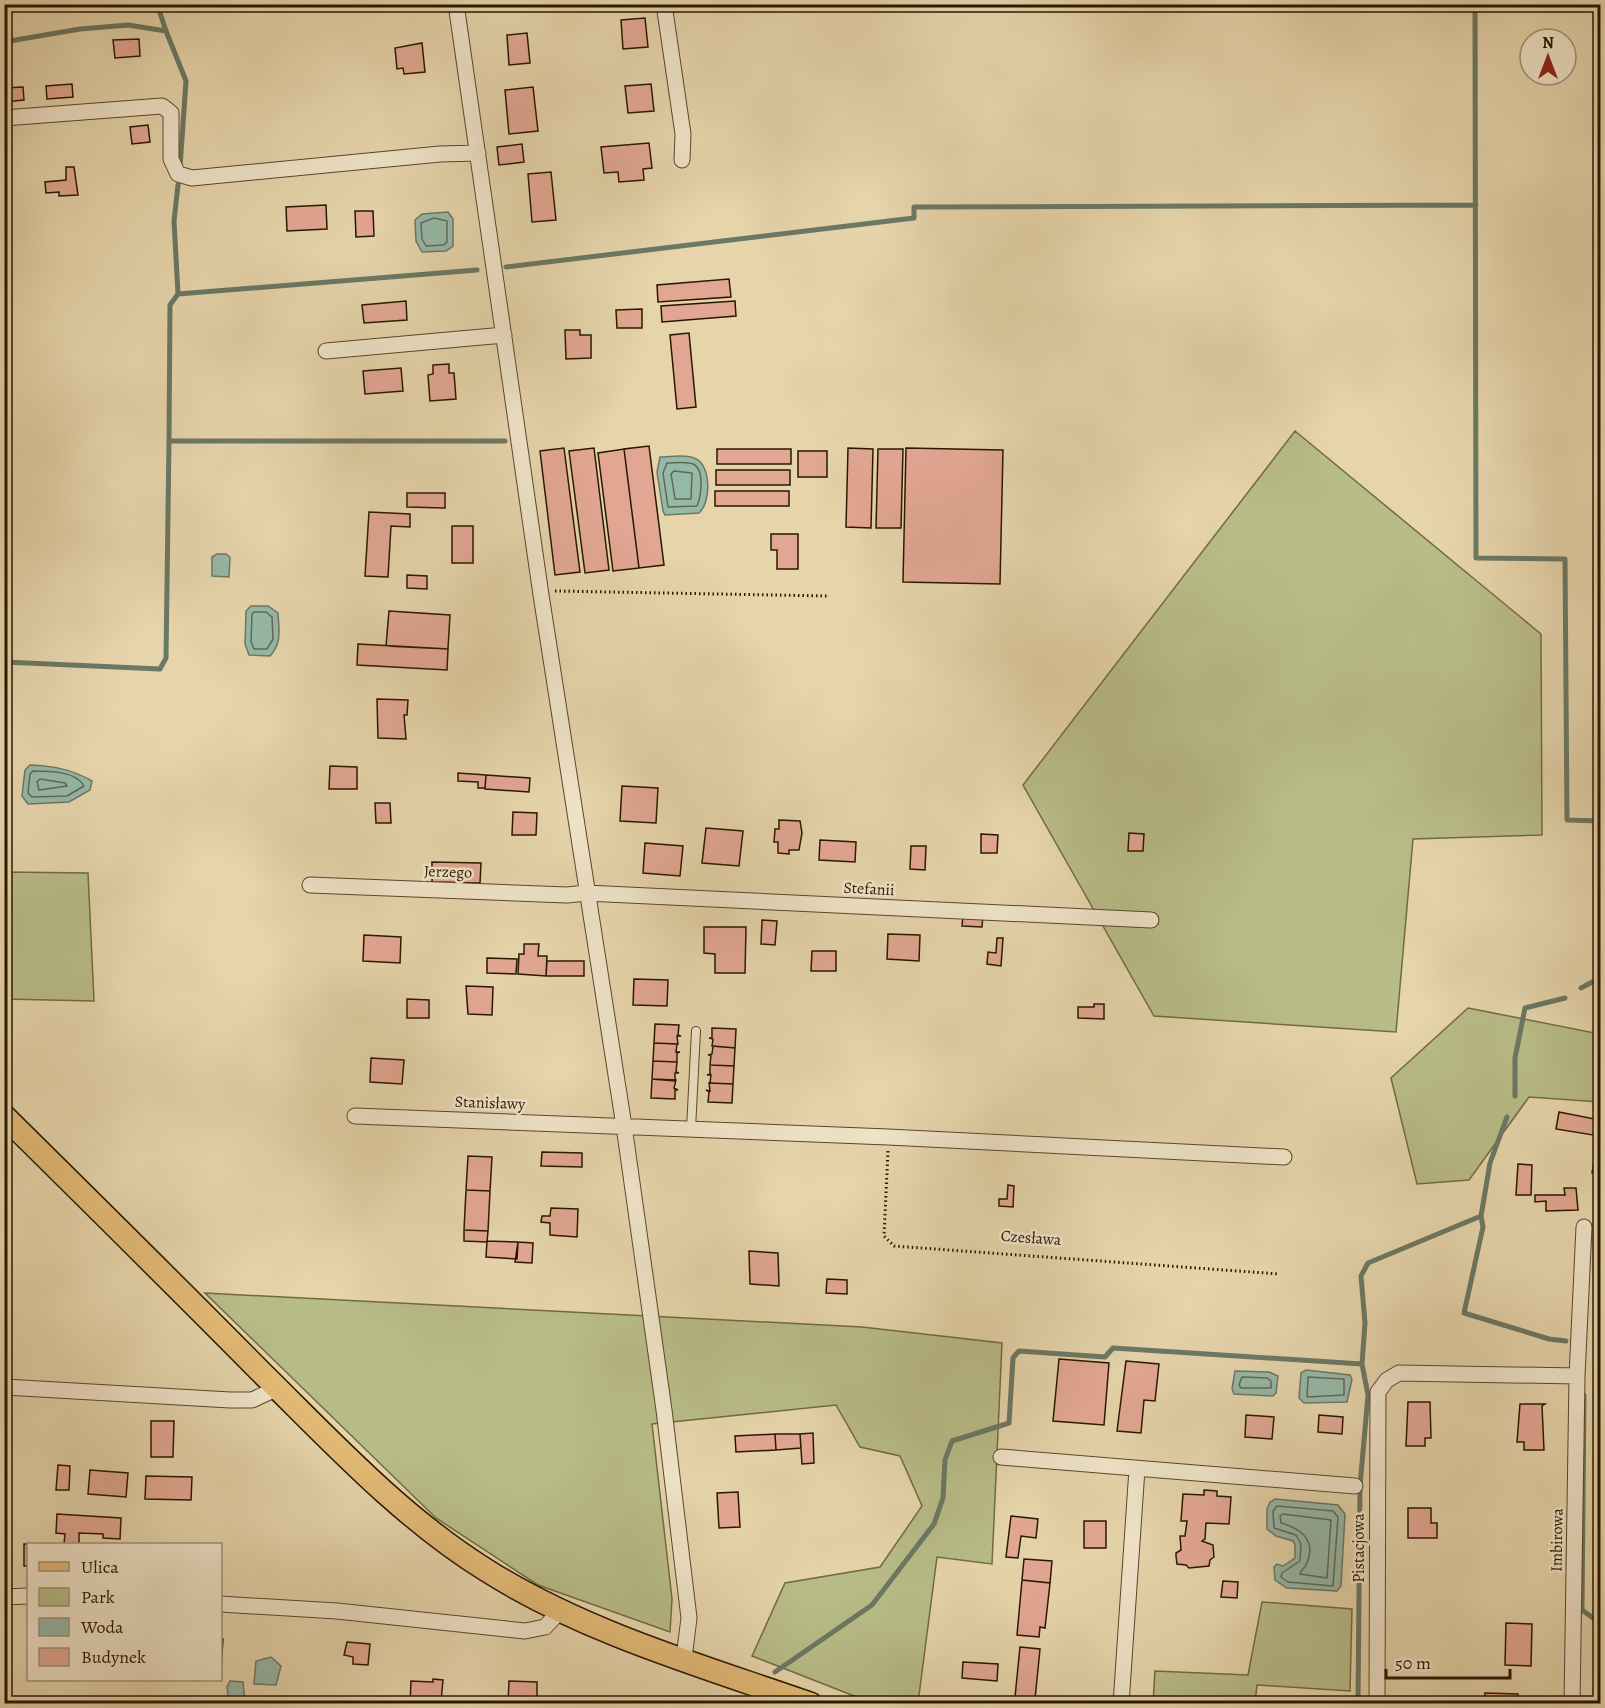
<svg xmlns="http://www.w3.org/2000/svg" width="1605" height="1708" font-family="Alegreya,serif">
	<rect width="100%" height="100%" fill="#e6d4ab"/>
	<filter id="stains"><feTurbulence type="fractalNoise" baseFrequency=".00333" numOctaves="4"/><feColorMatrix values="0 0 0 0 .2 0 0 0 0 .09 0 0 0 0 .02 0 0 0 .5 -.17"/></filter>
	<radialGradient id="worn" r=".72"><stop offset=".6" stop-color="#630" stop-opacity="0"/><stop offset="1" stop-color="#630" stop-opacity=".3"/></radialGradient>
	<path fill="#b8bc87" stroke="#716a44" stroke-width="1.5" d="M1295 431 1541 634 1542 835 1413 839 1396 1032 1154 1016 1023 785Z
		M5 872 88 873 94 1001 5 999Z
		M1468 1008 1600 1034V1102L1529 1097 1469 1180 1417 1184 1391 1078Z
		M205 1293 862 1327 1002 1343 992 1564 937 1557 918 1703H872L752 1656 785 1583 880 1567 922 1506 900 1456 860 1447 836 1405 652 1424 672 1599 670 1632 538 1585 436 1518Z
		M1262 1602 1352 1609 1350 1691 1257 1685 1255 1703H1153L1155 1671 1248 1675Z"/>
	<path fill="#96b8a7" stroke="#6b7864" stroke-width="1.5" d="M448 212 453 219V246L446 251 422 252 416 241 415 220 422 214Z
		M660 457C670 457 685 454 694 458 712 464 711 503 699 513L665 515 663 511 657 472Z
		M217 554H226L230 557 229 577 212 576V557Z
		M251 606H268L278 613C279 630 282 643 270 656L249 655 245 644 246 611Z
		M30 765C53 766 71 769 92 781L90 790 69 802 28 804 22 796 25 770Z
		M1306 1370 1350 1375 1352 1379 1347 1402 1304 1403 1299 1398 1301 1373Z
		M1235 1371 1269 1372 1278 1376 1276 1393 1273 1396 1234 1394 1232 1389Z
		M1275 1499 1338 1505 1345 1514 1341 1586 1337 1591 1287 1588 1275 1580 1274 1567 1277 1564 1283 1566 1295 1558V1545L1293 1541 1276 1536 1267 1529V1509L1270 1502Z
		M271 1657 281 1666 276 1685 254 1684 256 1661Z
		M230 1681 243 1682 245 1703H229L227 1687Z"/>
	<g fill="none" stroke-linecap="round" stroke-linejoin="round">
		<path stroke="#606854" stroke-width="1.5" d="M434 218 447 221V242L444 245 426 246 422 239 421 223Z
			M667 463C674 463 686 461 693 464 705 469 701 497 697 506L668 507 663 473Z
			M674 471 692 473 691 499H675L671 474Z
			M254 612H266L272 617 273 639 267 649H254L251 642 252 614Z
			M33 771C48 771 76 771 84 786L67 796 32 797 28 793 30 774Z
			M40 779 65 783 67 786 39 790 37 782Z
			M1242 1377 1267 1378 1271 1381V1388H1241L1239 1385Z
			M1308 1377 1344 1379V1395L1307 1397Z
			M1277 1506 1333 1511 1338 1517 1333 1586 1288 1582 1281 1577 1282 1573 1300 1561 1301 1544 1296 1535 1274 1528 1273 1511Z
			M1283 1514 1331 1520 1327 1578 1300 1574C1301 1569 1305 1568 1307 1563 1317 1539 1299 1528 1281 1523L1280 1516Z"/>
		<path stroke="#6b7864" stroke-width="5" d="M157 4 166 31
			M1475 4 1476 558 1565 559 1567 820 1600 821
			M4 42 80 29 128 25 166 31 186 81 180 167
			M178 185 174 221 178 294
			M506 267 914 218V207L1476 205
			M477 270 178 294 170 305 169 441H505
			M4 662 160 669 166 658 169 441
			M1581 988 1600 978
			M1515 1096V1058L1525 1008 1565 998
			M1481 1216 1483 1227 1464 1313 1549 1339 1566 1341
			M1584 1395 1582 1610 1600 1623
			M775 1672 872 1605 934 1524 943 1498 945 1460 952 1441 1009 1423 1013 1358 1019 1351 1105 1357 1113 1348 1362 1364
			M1358 1704 1360 1486 1368 1395 1362 1364 1365 1323 1361 1276 1368 1263 1481 1216 1490 1163 1507 1117"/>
	</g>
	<path fill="#e2a793" stroke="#2a1700" stroke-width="1.5" d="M645 18 648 47 623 49 621 20Z
		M527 33 530 63 509 65 507 35Z
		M139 39 140 56 115 58 113 40Z
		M422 43 425 72 404 74 403 68 397 69 395 48Z
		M72 84 73 97 47 99 46 86Z
		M651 84 654 111 628 113 625 86Z
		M23 87 24 100 4 102V88Z
		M533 87 538 131 509 134 505 90Z
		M148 125 150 142 132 144 130 127Z
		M649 143 652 168 643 169 644 180 619 182 618 172 604 173 601 147Z
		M522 144 524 162 499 165 497 147Z
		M66 167H74L78 195 59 196V192L46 193 45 182 66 180Z
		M551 172 556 220 532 222 528 174Z
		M326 205 327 229 287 231 286 207Z
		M355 211H373L374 236 356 237Z
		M729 279 731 297 658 302 657 285Z
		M406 301 407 320 364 323 362 305Z
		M735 301 736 316 662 322 661 306Z
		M642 309V328H617L616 310Z
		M565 330H580V335H591V358L566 359Z
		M689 333 696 407 677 409 670 335Z
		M449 364V373H454L456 399 430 401 428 375 433 374V365Z
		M401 368 403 391 365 394 363 371Z
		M649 446 664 565 639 568 624 449Z
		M564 448 580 572 555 575 540 451Z
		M594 448 609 570 585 573 569 451Z
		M848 448 873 449 871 528 846 527Z
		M906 448 1003 450 1000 584 903 582Z
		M624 449 639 568 613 571 598 453Z
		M717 449H791V464H717Z
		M878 449H903L901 528H876Z
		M798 451H827V477H798Z
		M716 470H790V485H716Z
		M715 491H789V506H715Z
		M407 493H445V508L407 507Z
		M369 512 410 514V527L391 526 388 577 365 576Z
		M452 526H473V563H452Z
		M771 534H798V569H777V550H771Z
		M407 575 427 576V589L407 588Z
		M389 611 450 615 448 649 386 646Z
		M358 644 448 649 447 670 357 665Z
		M377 699 408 700 407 715H404L406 739 378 738Z
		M330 766 357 767V789H329Z
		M458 773 486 775 485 788H478V782L458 781Z
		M486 775 530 778 529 792 485 789Z
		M622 786 658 788 656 823 620 821Z
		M375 803H390L391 823H376Z
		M513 812 537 813 536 835H512Z
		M779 820 800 821 802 833 799 850H789V854L778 853V842H774L775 829H779Z
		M706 828 743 831 739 866 702 863Z
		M1129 833 1144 834 1143 851H1128Z
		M981 834 998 835 997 853H981Z
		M820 840 856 842 855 862 819 860Z
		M645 843 683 846 680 876 643 873Z
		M911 846H926L925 870 910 869Z
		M432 862 481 863 480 883 432 882Z
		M963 914 983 915 982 927 962 926Z
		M762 920 777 921 775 945 761 944Z
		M704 927H746L745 973H715V954L704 953Z
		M888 934 920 935 919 961 887 959Z
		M364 935 401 937 400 963 363 961Z
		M997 938H1003L1001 966 987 964 988 952 996 953Z
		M524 944H539L538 956H547L546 976 518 974 519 954H524Z
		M812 951H836V971H811Z
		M487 958 517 959 516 974 487 973Z
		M547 961H584V976H546Z
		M634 979 668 980 667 1006 633 1005Z
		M466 986 493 987 492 1015 468 1014Z
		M407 999 429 1000V1018H407Z
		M1094 1004H1104V1019L1078 1018V1007H1094Z
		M655 1024 679 1025 678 1035 681 1036H677L678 1044 654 1043Z
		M712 1028 736 1029 735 1048 712 1046 713 1039 709 1038H712Z
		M654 1043 677 1044 676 1052H680L677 1053V1062L653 1061Z
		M713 1046 735 1048 734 1066 710 1065 711 1055H708L712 1054Z
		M371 1058 404 1060 402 1084 370 1082Z
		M653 1061 677 1062 676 1072 679 1073H675V1081L652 1079Z
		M710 1065 734 1066 733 1084 710 1083 711 1075H707L710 1074Z
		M652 1079 676 1080 674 1088 678 1090H675V1099L651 1098Z
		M709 1083 733 1084 732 1103 708 1102 709 1092 706 1090 710 1091Z
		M1559 1112 1600 1120 1599 1136 1556 1129Z
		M1599 1135 1600 1136V1175L1592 1173Z
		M542 1152 582 1153V1167L541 1166Z
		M468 1156 492 1157 490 1191 466 1190Z
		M1518 1164 1532 1165 1531 1195H1516Z
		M1008 1185 1014 1186 1013 1207 999 1206V1199H1007Z
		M1564 1188H1576L1578 1210 1546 1211V1201L1535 1202V1195H1565Z
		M466 1190 490 1191 488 1231 464 1230Z
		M551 1208 578 1209 577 1237 550 1235V1223L541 1222 542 1216H550Z
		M464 1230 488 1231 487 1242 464 1241Z
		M487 1241 518 1242 517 1259 486 1257Z
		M518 1242 533 1243 532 1263 515 1262Z
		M749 1251 778 1253 779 1286 750 1284Z
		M827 1279 847 1280V1294L826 1293Z
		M1059 1359 1109 1363 1104 1425 1053 1421Z
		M1126 1361 1159 1364 1155 1401 1144 1400 1141 1433 1117 1431Z
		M1408 1402H1430L1431 1438H1425V1446H1406Z
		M1520 1404H1545L1542 1406 1544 1450H1524V1442H1517Z
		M1246 1415 1274 1417 1272 1439 1245 1437Z
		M1319 1415 1343 1417 1342 1434 1318 1432Z
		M151 1421H174L173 1457H151Z
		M813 1433 814 1463 802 1464 800 1434Z
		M775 1434H800L801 1448 776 1450Z
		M775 1434 776 1450 736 1452 735 1436Z
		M58 1465 70 1466 69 1490H56Z
		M90 1470 128 1473 126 1497 88 1494Z
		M146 1476 192 1477 191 1500 145 1499Z
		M1204 1490 1217 1491V1496L1231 1497 1229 1524 1206 1523 1205 1539 1202 1541 1213 1545 1214 1557 1210 1560 1209 1566 1189 1568 1186 1565 1177 1564 1176 1556V1553L1181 1550 1180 1536H1185L1187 1521H1181L1183 1494 1204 1495Z
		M738 1492 740 1527 719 1528 717 1493Z
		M1408 1508H1431V1523H1437V1538H1408Z
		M57 1514 121 1518 120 1539 103 1538V1534L79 1533V1544H64L65 1534 56 1533Z
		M1011 1516 1038 1519 1036 1538 1021 1536 1018 1558 1006 1557Z
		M1084 1521H1106V1548H1084Z
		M24 1544H42H28V1566H24Z
		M1024 1559 1052 1561 1050 1583 1022 1580Z
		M1022 1580 1050 1583 1045 1628 1040 1627 1039 1637 1017 1635Z
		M1223 1581 1238 1582 1237 1598 1221 1597Z
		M1506 1623 1532 1624 1531 1666 1505 1665Z
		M220 1639H223L221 1670H220Z
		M347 1642 370 1644 368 1665 353 1664V1657L344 1655Z
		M1020 1647 1040 1649 1035 1699 1015 1697Z
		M963 1662 998 1664 997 1681 962 1678Z
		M433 1679 443 1680 441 1701 410 1704 411 1681 433 1682Z
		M509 1681 537 1682V1704H508Z
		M1485 1693 1518 1694V1704H1484Z"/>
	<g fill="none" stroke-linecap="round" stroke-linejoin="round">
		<defs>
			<path id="lane" d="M691 1129 696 1031"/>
			<path id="street" d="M456 4 541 595 624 1126 664 1410 689 1618 684 1658
				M664 4 683 134 682 160
				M4 118 162 106 171 113V159L178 174 192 178 440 154 478 153
				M326 351 504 335
				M310 885 567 895 586 893 1151 920
				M355 1116 888 1137 1284 1157
				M5 1387 230 1400H252L278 1388
				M1001 1457 1355 1486
				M4 1597 28 1596
				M220 1604 337 1611 525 1631 545 1627 561 1610
				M1121 1704 1137 1469
				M1377 1704 1378 1392 1387 1380 1399 1373 1577 1376
				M1572 1704 1577 1376 1584 1227"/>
			<path id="primary" d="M4 1116C90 1201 176 1286 261 1372 332 1442 401 1517 486 1570 584 1632 702 1666 811 1704"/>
		</defs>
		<use href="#lane" stroke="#59462b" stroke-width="10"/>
		<use href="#street" stroke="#59462b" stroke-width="17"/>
		<use href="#primary" stroke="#2a1700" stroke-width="25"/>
		<path stroke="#2a1700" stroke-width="3" stroke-dasharray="1.5 3" stroke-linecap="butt" d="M555 591 828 596
			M888 1151 884 1236 894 1246 1279 1274"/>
		<use href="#lane" stroke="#efe3c8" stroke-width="8"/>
		<use href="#street" stroke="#efe3c8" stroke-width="15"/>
		<use href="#primary" stroke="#e3ba76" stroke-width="22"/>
	</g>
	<g text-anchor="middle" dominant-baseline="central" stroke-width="5" stroke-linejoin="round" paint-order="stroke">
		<g font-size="16" fill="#2a1700" stroke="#efe3c8">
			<text transform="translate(448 872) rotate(2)">Jerzego</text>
			<text transform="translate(869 889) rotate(3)">Stefanii</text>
			<text transform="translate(490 1103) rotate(2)">Stanisławy</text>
			<text transform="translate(1031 1238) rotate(4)">Czesława</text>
			<text transform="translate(1557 1540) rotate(-89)">Imbirowa</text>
			<text transform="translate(1359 1548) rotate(-90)">Pistacjowa</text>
		</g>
	</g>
	<rect width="1605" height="1708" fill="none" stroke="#e6d4ab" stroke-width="24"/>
	<rect x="6" y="6" width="1593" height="1696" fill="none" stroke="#2a1700" stroke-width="3"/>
	<rect x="12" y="12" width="1581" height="1684" fill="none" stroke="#2a1700" stroke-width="1.5"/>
	<rect x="27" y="1543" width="195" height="138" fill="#efe3c8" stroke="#a09178" stroke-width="1.5"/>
	<rect x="39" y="1562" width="30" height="9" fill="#e3ba76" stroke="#a09178" stroke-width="1.5"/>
	<text x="81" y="1573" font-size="18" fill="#2a1700">Ulica</text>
	<rect x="39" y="1588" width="30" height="18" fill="#b8bc87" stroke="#a09178" stroke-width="1.5"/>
	<text x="81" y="1603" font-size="18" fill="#2a1700">Park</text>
	<rect x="39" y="1618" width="30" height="18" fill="#96b8a7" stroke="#a09178" stroke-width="1.5"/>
	<text x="81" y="1633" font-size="18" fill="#2a1700">Woda</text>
	<rect x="39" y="1648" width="30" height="18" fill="#e2a793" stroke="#a09178" stroke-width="1.5"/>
	<text x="81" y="1663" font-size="18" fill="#2a1700">Budynek</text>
	<g transform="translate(1548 57)"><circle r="28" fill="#efe3c8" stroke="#a09178" stroke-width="1.5"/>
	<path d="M0-4.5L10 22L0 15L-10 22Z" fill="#8f2418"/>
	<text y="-9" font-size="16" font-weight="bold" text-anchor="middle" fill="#2a1700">N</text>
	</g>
	<path d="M1386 1669v9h124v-9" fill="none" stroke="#2a1700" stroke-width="3"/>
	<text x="1395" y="1669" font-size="18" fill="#2a1700" stroke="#efe3c8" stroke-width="4.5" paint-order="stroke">50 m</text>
	<rect width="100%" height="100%" filter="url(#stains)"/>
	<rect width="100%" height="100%" fill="url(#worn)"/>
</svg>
